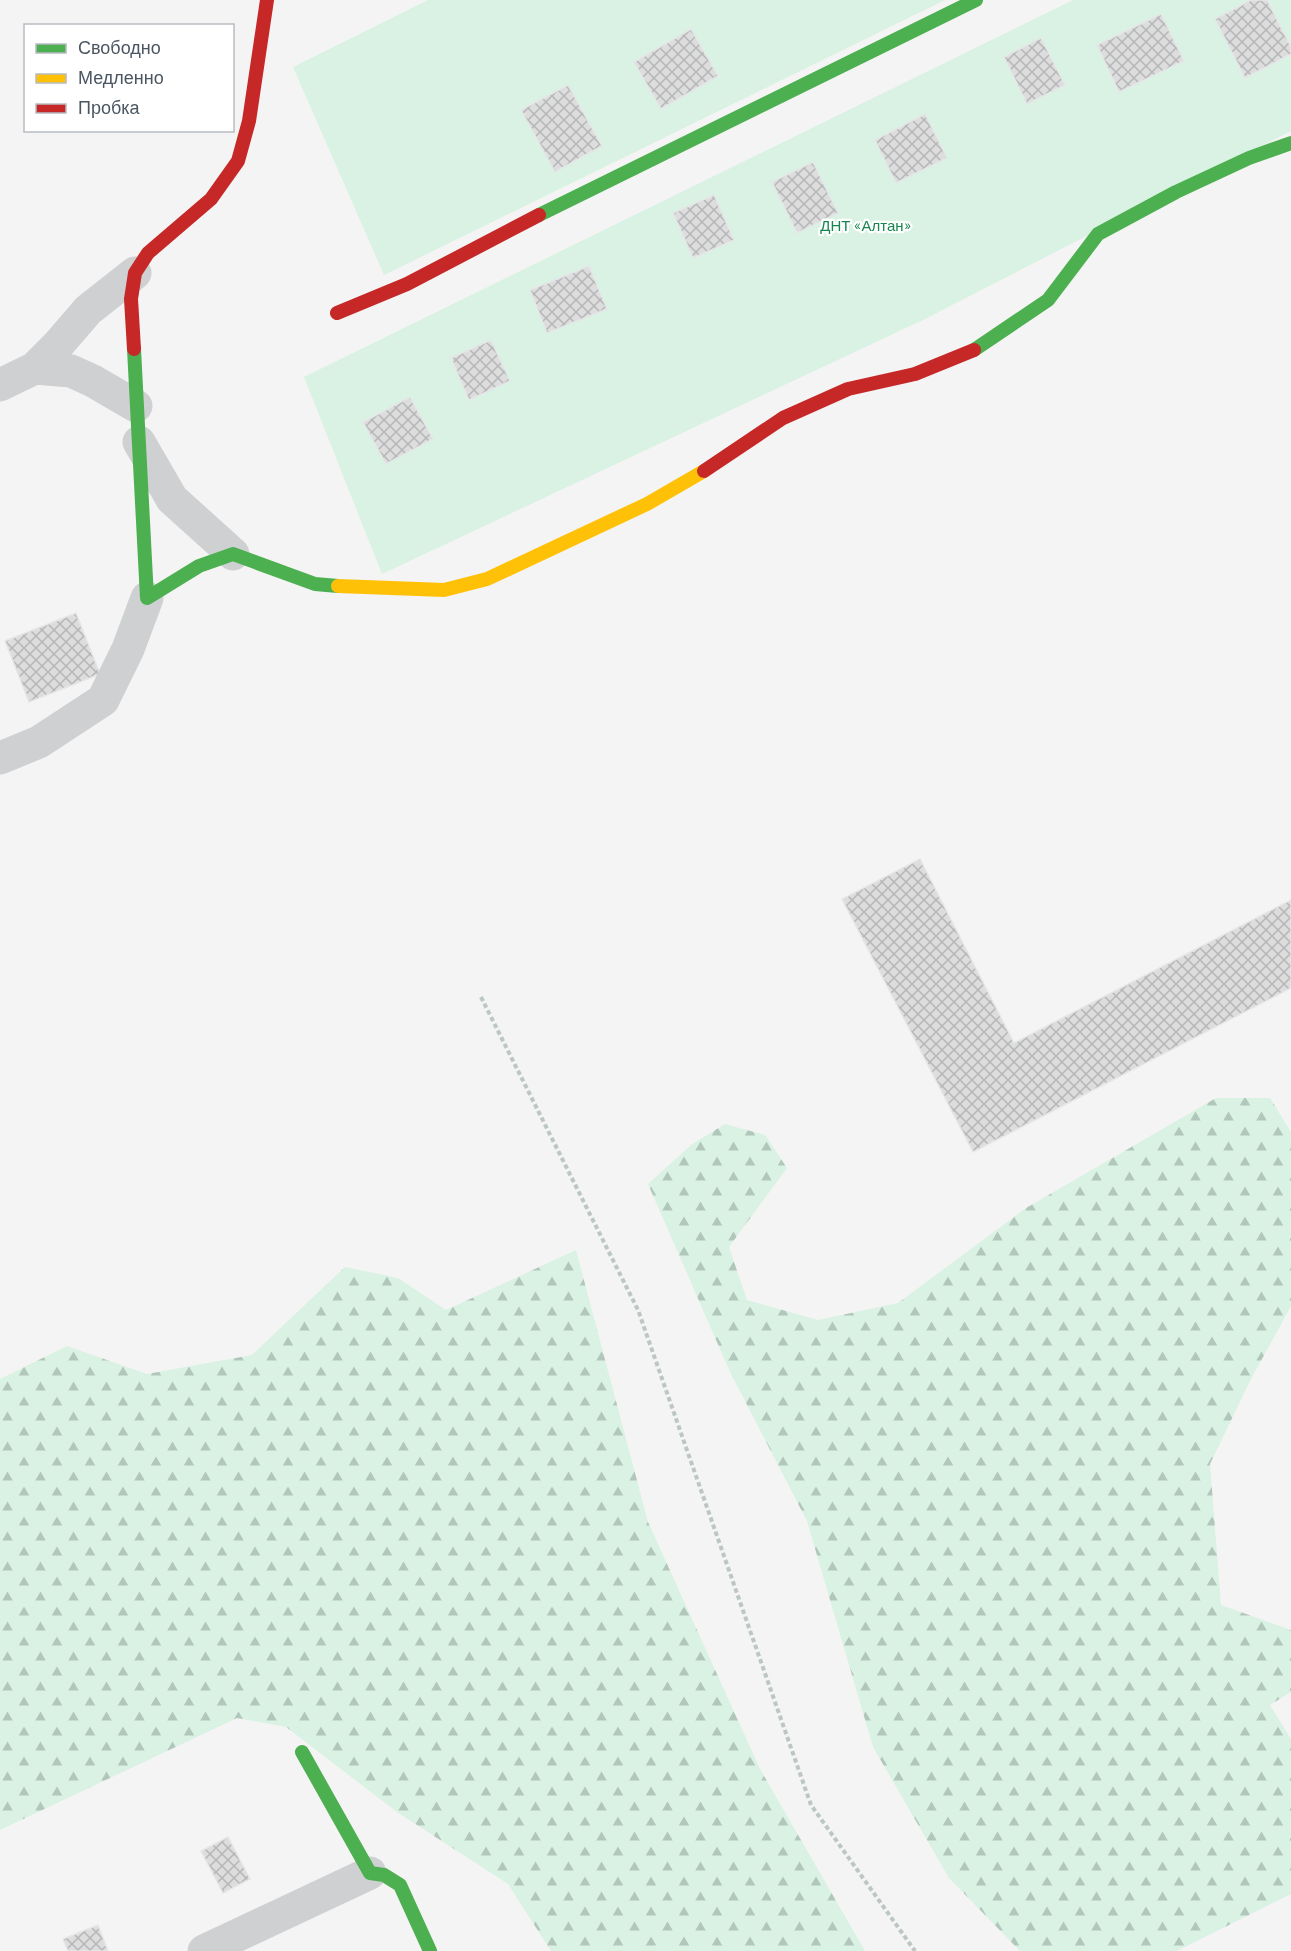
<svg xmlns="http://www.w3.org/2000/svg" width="1291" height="1951" font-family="Barlow,sans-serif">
	<defs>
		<pattern id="forest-firs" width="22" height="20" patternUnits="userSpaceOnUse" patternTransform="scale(1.5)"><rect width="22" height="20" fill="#d9f2e3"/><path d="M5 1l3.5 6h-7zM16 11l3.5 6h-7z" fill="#b2c7bb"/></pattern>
		<pattern id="building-cross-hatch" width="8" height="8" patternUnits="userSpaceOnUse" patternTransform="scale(1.5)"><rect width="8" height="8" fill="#ddddde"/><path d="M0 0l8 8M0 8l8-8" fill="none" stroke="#b5b6b7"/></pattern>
	</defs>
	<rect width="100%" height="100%" fill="#f4f4f4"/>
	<path fill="url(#forest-firs)" d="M1216 1098H1270L1291 1132V1306L1251 1379 1210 1464 1221 1605 1291 1630V1692L1270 1705 1291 1739V1894L1177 1951H1020L949 1878 873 1747 807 1521 730 1372 648 1184 691 1145 725 1124 765 1135 787 1168 729 1247 747 1300 818 1320 898 1303 1026 1208Z
		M576 1250 648 1522 760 1769 865 1951H551L508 1884 397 1812 286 1727 237 1718 0 1830V1379L67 1346 147 1374 252 1355 345 1267 398 1278 446 1310Z"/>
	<path fill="#d9f2e3" d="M428 0H945L384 275 293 67Z
		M1073 0H1291V131L925 319 382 574 304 377Z"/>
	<path fill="url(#building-cross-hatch)" stroke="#e5e6e7" stroke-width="1.5" d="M1251 0H1267L1291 47V54L1245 78 1215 19Z
		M1161 14 1184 61 1119 92 1097 45Z
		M691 29 718 76 661 109 634 62Z
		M1041 38 1065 85 1027 104 1004 57Z
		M568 85 602 146 555 172 521 110Z
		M925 114 947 158 896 183 875 140Z
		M813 162 838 213 797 233 772 182Z
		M714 195 734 240 693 258 673 213Z
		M589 266 607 309 547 333 530 290Z
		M491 340 510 381 469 400 451 358Z
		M410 397 433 439 386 464 363 422Z
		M76 613 100 674 29 702 5 641Z
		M920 859 1014 1043 1291 900V988L973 1152 842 899Z
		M228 1837 250 1879 223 1893 201 1851Z
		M98 1925 108 1951H68L63 1939Z"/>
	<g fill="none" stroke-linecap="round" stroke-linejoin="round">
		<path stroke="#bcc7c4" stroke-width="4" stroke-dasharray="4.5 3" stroke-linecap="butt" d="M481 997 638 1310 811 1805 915 1951"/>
		<path stroke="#ced0d2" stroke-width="33" d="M35 368 71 371 93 381 136 406
			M0 385 35 368 57 346 88 310 135 273
			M139 442 172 499 233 554
			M0 758 39 742 103 700 128 649 147 598
			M204 1951 370 1873"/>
		<path stroke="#4caf50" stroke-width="14" d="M539 215 976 0
			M134 349 147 598 199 566 233 554 315 584 338 586
			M974 350 1048 300 1098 234 1176 192 1249 158 1291 143
			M302 1752 370 1873 384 1875 400 1885 430 1951"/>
		<path stroke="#ffc107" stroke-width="14" d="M338 586 444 590 487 579 647 504 704 471"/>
		<path stroke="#c62828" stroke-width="14" d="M337 313 407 284 539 215
			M134 349 131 299 135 273 148 253 211 199 238 161 249 121 267 0
			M704 471 783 418 848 389 915 374 974 350"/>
	</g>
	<g text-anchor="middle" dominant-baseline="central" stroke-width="4.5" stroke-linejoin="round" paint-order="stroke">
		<g font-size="15" fill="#17864f" stroke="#fff">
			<text x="866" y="225">ДНТ «Алтан»</text>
		</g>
	</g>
	<rect x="24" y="24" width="210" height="108" fill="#ffffff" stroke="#b7bbc0" stroke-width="1.5"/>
	<rect x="36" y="44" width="30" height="9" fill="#4caf50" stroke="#b7bbc0" stroke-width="1.5"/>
	<text x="78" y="54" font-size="18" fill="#4a5661">Свободно</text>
	<rect x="36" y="74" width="30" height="9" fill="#ffc107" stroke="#b7bbc0" stroke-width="1.5"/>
	<text x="78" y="84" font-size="18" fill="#4a5661">Медленно</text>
	<rect x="36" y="104" width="30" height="9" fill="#c62828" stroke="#b7bbc0" stroke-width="1.5"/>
	<text x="78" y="114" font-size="18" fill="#4a5661">Пробка</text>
</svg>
